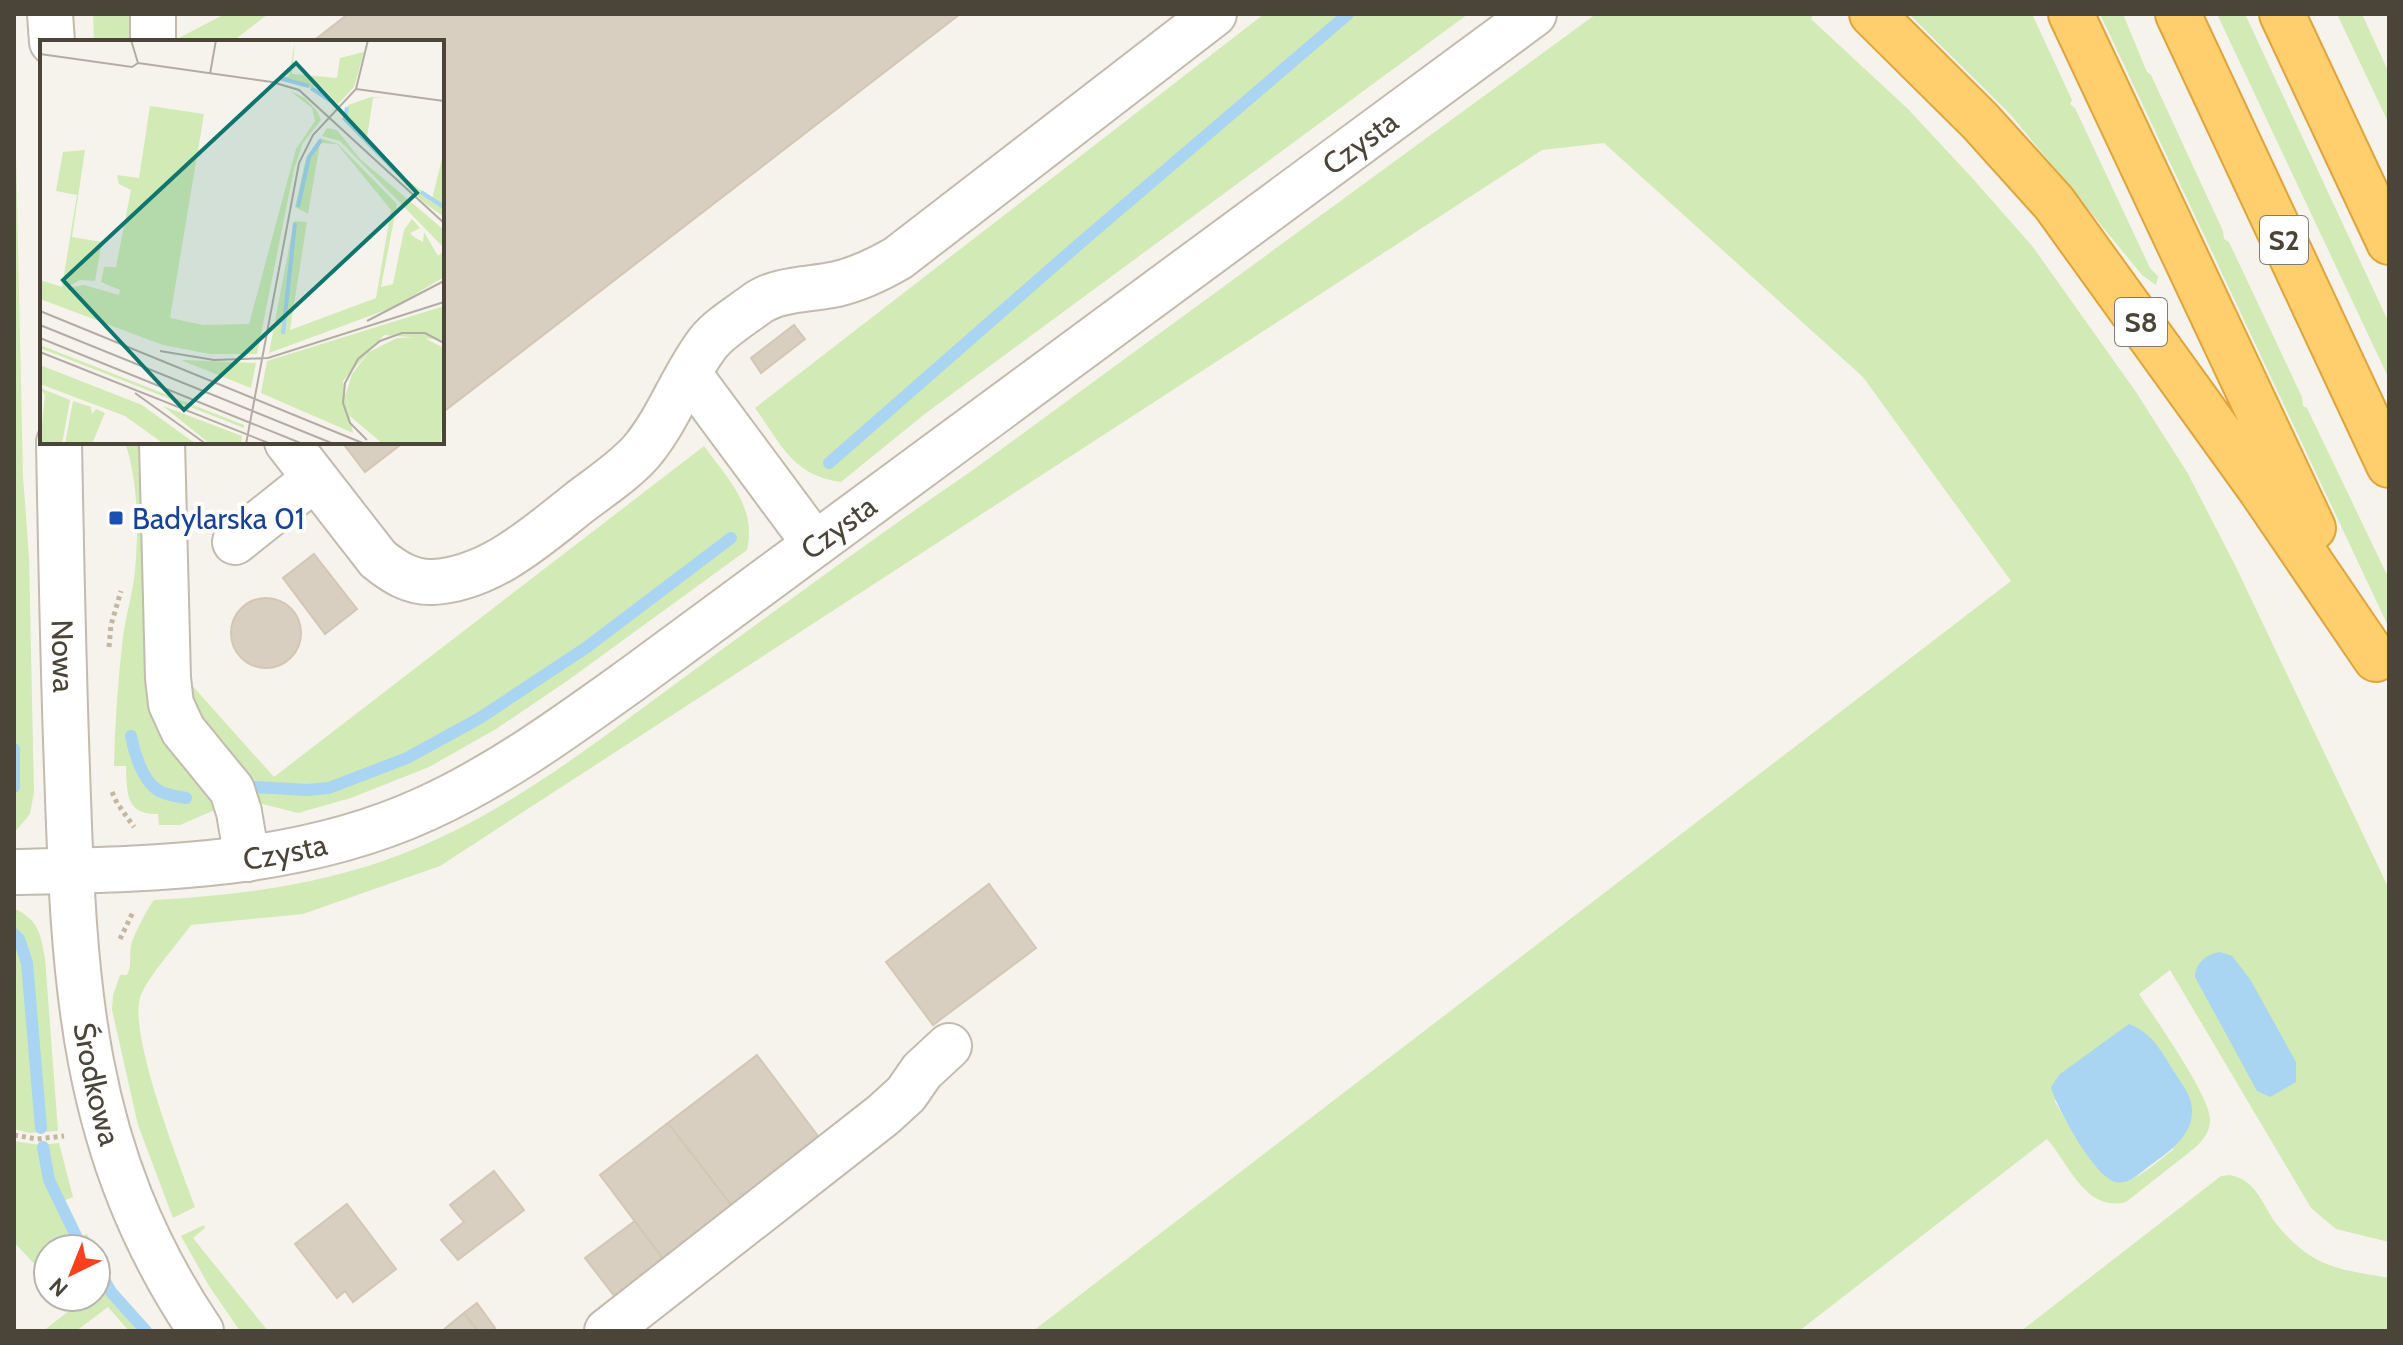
<svg xmlns="http://www.w3.org/2000/svg" width="2403" height="1345" font-family="Cabin,sans-serif">
	<rect width="100%" height="100%" fill="#f6f3ec"/>
	<path fill="#d2eab5" fill-rule="evenodd" d="M93 14H142L143 42H94Z
		M225 14H268L232 42H171Z
		M1264 14H1468L926 413 841 482C792 475 782 445 755 408Z
		M1596 14H1813L1811 19 1908 109 1974 180 2033 247 2136 392 2187 472 2236 567 2389 889V1242L2336 1229 2311 1208 2170 970 2139 994C2154 1017 2211 1097 2210 1120 2210 1131 2204 1139 2196 1147L2126 1202C2086 1213 2069 1164 2047 1139L1799 1331H1033L2011 581 1863 377 1604 143 1542 150 440 866 303 914 191 925C178 943 148 977 141 995 126 1030 181 1168 195 1207L173 1218 138 1125 112 1010 113 995 120 975H127C133 963 128 954 132 942 134 935 149 905 154 900 239 895 322 885 402 854 504 815 591 746 678 682 776 610 873 538 973 470ZM2054 1100 2174 1149C2160 1159 2143 1176 2127 1181 2101 1189 2066 1120 2054 1100Z
		M1909 14H2032L2072 100 2070 104 2075 108 2150 268 2158 276 2156 285 2142 275 2010 114Z
		M2100 14H2123L2147 72 2151 75 2223 231 2224 239 2229 242 2302 397 2303 406 2307 408 2389 579V628Z
		M2217 14H2245L2389 323V379Z
		M2337 14H2362L2389 73V124Z
		M14 60 23 476 29 557 34 792 30 814 14 833Z
		M125 442H152L157 682 211 781 217 809 180 825H159L158 814C125 815 127 792 126 766H114C115 723 118 679 123 637 126 614 133 593 135 570 139 528 138 482 125 442Z
		M704 446C728 479 757 507 747 550L567 681 496 729 429 767 351 798 298 813 259 803 191 718 189 682 274 777Z
		M14 908C39 921 40 932 45 958L58 1131 29 1133 14 1129Z
		M14 1141 40 1145 59 1143 73 1197 63 1201 79 1237 87 1234 94 1249H48V1279L14 1242Z
		M2230 1175C2256 1180 2261 1202 2275 1222 2284 1234 2298 1248 2311 1256 2334 1271 2363 1273 2389 1278V1331H2021L2221 1176Z
		M204 1225 205 1228 193 1238 268 1331H240L209 1286 181 1236Z
		M96 1254 116 1289 153 1331H129L108 1307 76 1331H43L74 1307 65 1297H96Z"/>
	<path fill="#a9d4f2" d="M2220 952 2232 956 2250 979 2296 1062V1082L2270 1097 2257 1091 2195 977C2195 963 2207 954 2220 952Z
		M2129 1024C2151 1033 2159 1047 2171 1067 2177 1077 2186 1088 2190 1099 2200 1132 2170 1151 2148 1167 2139 1174 2128 1185 2116 1182 2095 1178 2056 1107 2051 1087L2060 1074Z"/>
	<g fill="none" stroke-linecap="round" stroke-linejoin="round">
		<path stroke="#a9d4f2" stroke-width="12" d="M829 463 1078 245 1348 14
			M131 736C134 752 142 778 155 788 163 795 176 796 186 798
			M14 749V787
			M254 787 307 790 329 788 407 758 480 718 587 647 731 538
			M14 934 19 939 27 963 41 1128
			M43 1147 49 1180 79 1242 85 1249
			M96 1266 111 1292 146 1331"/>
	</g>
	<path fill="#d8cfc1" stroke="#d3c7b4" stroke-width="2" d="M348 14H960L442 413V42H312Z
		M794 325 805 339 761 373 751 358Z
		M342 442H404L365 472Z
		M314 554 357 609 325 634 283 578Z
		M231 633a35 35 0 1 1 70 0a35 35 0 1 1-70 0Z
		M989 884 1036 948 933 1025 886 962Z
		M757 1055 824 1144 736 1211 668 1123Z
		M668 1123 736 1211 667 1264 600 1175Z
		M494 1171 524 1210 458 1260 441 1240 464 1222 450 1205Z
		M347 1204 396 1269 353 1302 345 1291 337 1298 295 1244Z
		M635 1221 667 1264 619 1302 585 1258Z
		M477 1303 495 1328 491 1331H478L464 1313Z
		M464 1313 478 1331H442Z"/>
	<g fill="none" stroke-linecap="round" stroke-linejoin="round">
		<defs>
			<g id="minor">
				<path d="M50 14 52 42"/>
				<path d="M153 14V42"/>
				<path d="M689 374 815 544"/>
				<path id="s1" d="M59 442C61 551 63 660 67 769 74 979 79 1150 201 1331"/>
				<path d="M162 442 168 678 171 704 183 730 232 790 239 812 247 859"/>
				<path d="M287 442 378 559C394 572 411 583 433 582 490 579 537 536 580 502 601 486 624 471 641 452 669 419 682 377 708 343 719 329 740 316 755 305 777 288 810 290 837 284 858 279 879 269 898 258L1214 14"/>
				<path d="M235 542 314 479"/>
				<path id="s2" d="M14 872C153 869 296 868 425 809 500 775 568 725 635 677L1534 14"/>
				<path d="M607 1331 883 1115 906 1094 922 1071 949 1046"/>
			</g>
			<path id="highway" d="M1872 14 1980 121 2054 203 2261 490 2376 659
				M2071 14 2313 528
				M2178 14 2389 465
				M2282 14 2389 242"/>
		</defs>
		<use href="#minor" stroke="#c2bbae" stroke-width="48"/>
		<use href="#highway" stroke="#e0a43c" stroke-width="48"/>
		<path stroke="#c4b79f" stroke-width="5" stroke-dasharray="4 4" stroke-linecap="butt" d="M109 647 111 625 121 591
			M112 792 117 803 134 827
			M120 939 133 912
			M14 1135 37 1139 64 1136"/>
		<use href="#minor" stroke="#fff" stroke-width="44"/>
		<use href="#highway" stroke="#ffcf6e" stroke-width="44"/>
	</g>
	<rect fill="#1a4fb4" stroke="#fff" stroke-width="3" x="108" y="510" width="16" height="16" rx="4"/>
	<g text-anchor="middle" dominant-baseline="central" stroke-width="8" stroke-linejoin="round" paint-order="stroke">
		<g fill="#fff" stroke="#817c74" stroke-width="2">
			<rect x="2260" y="216" width="48" height="48" rx="6"/>
			<rect x="2115" y="298" width="52" height="48" rx="6"/>
		</g>
		<g font-size="28" font-weight="bold" fill="#4b4439">
			<text x="2284" y="240">S2</text>
			<text x="2141" y="322">S8</text>
		</g>
		<g font-size="30" fill="#4b4439" stroke="#fff">
			<text stroke="none"><textPath href="#s2" startOffset="1568">Czysta</textPath></text>
			<text stroke="none"><textPath href="#s2" startOffset="920">Czysta</textPath></text>
			<text stroke="none"><textPath href="#s1" startOffset="214">Nowa</textPath></text>
			<text stroke="none"><textPath href="#s2" startOffset="272">Czysta</textPath></text>
			<text stroke="none"><textPath href="#s1" startOffset="644">Środkowa</textPath></text>
		</g>
		<g font-size="30" fill="#164399" stroke="#fff" text-anchor="start">
			<text x="132" y="518">Badylarska 01</text>
		</g>
	</g>
	<g transform="translate(40 40)">
		<rect width="404" height="404" fill="#f6f3ec"/>
		<path d="M255 0 252 34 297 38 300 18 324 12 314 47 298 64 280 45 268 48 239 38 249 36ZM250 51 265 58 277 71 281 80 263 103 254 129 217 314H170L123 305 0 259V240L22 247 37 155 16 151 23 112 45 110 32 197 62 202 55 241 40 240 26 248 44 245 79 255 80 250 61 242 64 227H76L91 150 79 144 77 135 99 138 110 66 164 74 130 278 163 285 209 284 256 109 275 81 272 68ZM331 57 344 58H333L327 97 357 132 392 159 404 111V177L383 162 302 79 308 65ZM287 88 297 90 320 119 404 190V208L300 101 282 96ZM280 98 298 104 357 164 341 247 353 244 364 190 372 179 380 188 370 193 374 197 383 202 384 192 398 216 404 211V237L354 267 229 313 254 181 267 182 250 290 336 258 351 170 297 104 280 103 268 174 255 167 266 118ZM404 266V300L344 295 303 341 313 393 221 353 227 321ZM382 297 404 308 401 404H343L310 376 306 354 312 334 329 312 357 298ZM0 305 204 385V388L0 308ZM143 320 216 323 211 348 143 321ZM0 325 102 365 156 404H124L85 376 0 344ZM0 348 30 360 22 404H0L5 355ZM33 361 51 367 52 374 56 369 65 373 52 404H25ZM123 366 202 396 201 404H170Z" fill="#d2eab5"/>
		<path fill="none" stroke="#a9d4f2" stroke-width="4" d="M239 38 269 46M271 48 294 63M307 67 305 79 355 130M381 152 404 167M258 167 269 117 281 100M243 294 255 183"/>
		<path fill="none" stroke="#b2ada4" stroke-width="2" d="M91 0 98 23M0 14 92 27 98 23M98 23 232 42 259 50 404 183M170 34 176 0M316 49 404 61M0 271 325 404M327 281 404 241M0 285 294 404M0 298 263 404M120 311 174 320 228 318 404 262M0 312 231 404M95 353 166 404M327 400 310 383 303 363 305 343 318 319 340 301 362 293H385L404 303M206 404 259 123 273 95 316 49 328 0"/>
		<path fill="#0f766e" fill-opacity="0.15" stroke="#0f766e" stroke-width="4" d="M256 23 377 153 144 370 23 240Z"/>
		<rect width="404" height="404" fill="none" stroke="#4b4439" stroke-width="4"/>
	</g>
	<rect width="2403" height="1345" fill="none" stroke="#4b4439" stroke-width="32"/>
	<g transform="translate(72 1273) rotate(223)"><circle r="38" fill="#ffffff" stroke="#b7b4b0" stroke-width="2"/>
	<path d="M0-6L14 30L0 20L-14 30Z" fill="#fc3f1d"/>
	<text y="-12" font-size="22" font-weight="bold" text-anchor="middle" fill="#4b4439">N</text>
	</g>
</svg>
